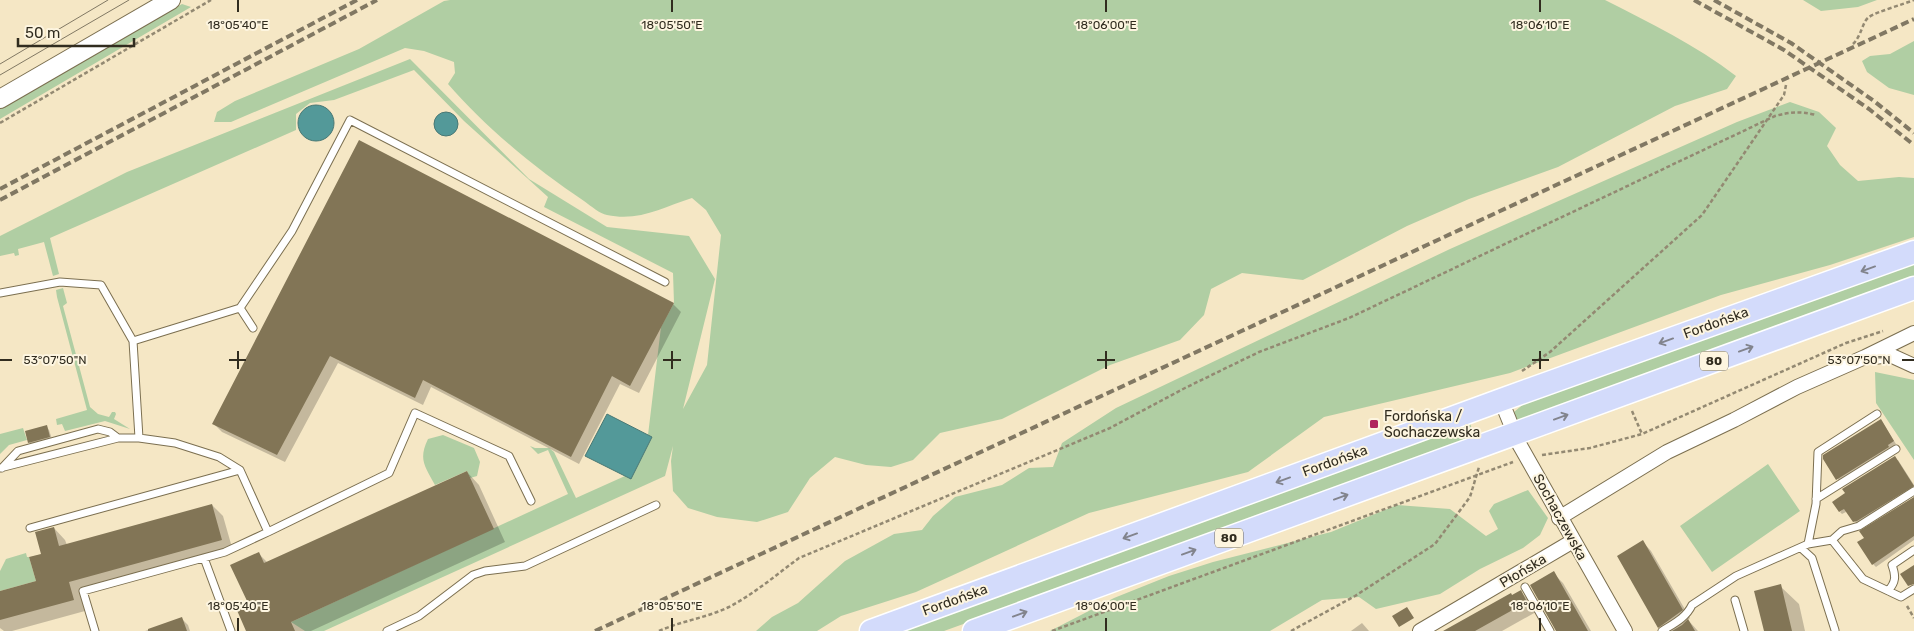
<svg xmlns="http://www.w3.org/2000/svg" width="1914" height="631" font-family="Rubik,sans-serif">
	<rect width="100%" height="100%" fill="#f5e7c5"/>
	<path fill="#b0cea3" d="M450 0H1605C1650 23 1696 45 1736 76L1727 89 1675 106 1558 167 1469 199 1407 226 1303 280 1242 273 1211 289 1204 315 1180 340 1110 365 1002 419 940 433 913 460 891 467 866 465 835 457 810 478 788 512 757 522 717 517 688 508 673 491 671 461 673 446 665 476 324 631H305L291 622 568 494 548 450 538 454 530 446 535 448H549L554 452 576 498 625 476 631 479 652 437 648 435 661 327 674 303 673 273 544 207 548 197 464 121 414 70 334 100 310 103 296 114V130L50 238 59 274 53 276 44 242 18 249 19 255 15 256 14 253 0 256V236L127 172 410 59 529 179 607 227 689 236 715 279 683 409 707 365 721 235 706 210 692 198C663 207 639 222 607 215 600 214 591 206 584 201 537 170 485 127 448 84L455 73 454 62 424 51 405 48 231 122H214L217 112 235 101 359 49 444 1Z
		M1803 0H1877L1858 7 1821 11Z
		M182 4 191 7 0 119V109Z
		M1914 41V95L1889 88 1867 72 1862 61 1870 56 1890 54Z
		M1790 102 1819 112 1836 128 1827 146 1840 165 1858 181 1899 177 1914 178V237L1830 265 1721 295 1510 373 1324 417 1248 472 1089 513 916 592 841 616 817 631H756L772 617 798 603 845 561 894 534 922 530 933 516 955 497 1002 485 1029 468 1053 467 1062 443 1116 408 1450 249 1737 122Z
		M1914 261V278L1517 421 1514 412 1526 402Z
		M63 288 67 303 63 306 90 407 98 414 109 417 112 412H115L116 414 114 419 130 429 105 421 65 431 62 424 57 425 56 419 87 410 57 297 56 290Z
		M1875 372 1914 380V460L1876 403Z
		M1470 423 1475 439 944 631H894Z
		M23 428 27 440 9 445 0 454V434Z
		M443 435 474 448 480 462 477 476 470 478 467 471 435 485C425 466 418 460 428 439Z
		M1768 464 1800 511 1712 572 1680 526Z
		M1528 490 1548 518 1540 535 1523 548 1480 569 1440 594 1376 609 1359 597 1322 600 1270 631H1050L1114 598 1169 576 1213 562 1331 532 1397 505 1450 509 1486 536 1498 529 1489 511 1494 504Z
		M26 553 27 557H29L36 581 0 591V571L6 559Z"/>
	<path fill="#539999" stroke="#497874" d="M298 123a18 18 0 1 1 36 0a18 18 0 1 1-36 0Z
		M434 124a12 12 0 1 1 24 0a12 12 0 1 1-24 0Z
		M607 414 652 437 631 479 585 456Z"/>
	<path fill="#0003" d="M359 142 673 304 681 312 639 393 620 384 579 464 431 387 423 405 338 363 285 462 222 432 214 424Z
		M1881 420 1896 444 1890 448 1891 450 1840 482 1824 459Z
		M47 427 49 430 52 439 32 445 29 442Z
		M1898 460 1914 485V491L1857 524 1848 511 1842 514 1840 512Z
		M467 472 479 485 505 542 311 631H248L249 603 259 554 268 563Z
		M1914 499V540L1876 567 1873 564 1865 538Z
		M212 505 223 516 233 551 80 594 85 611 12 631H4L0 628V592L37 582 42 554 54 528 65 540 67 545Z
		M1643 542 1651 551 1690 618 1688 620 1698 631H1664L1656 623Z
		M1553 573 1563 583 1591 631H1558Z
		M1780 586 1799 604 1805 631H1765Z
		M1521 592 1530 602 1536 612 1502 631H1445Z
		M182 619 188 625 190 631H145Z
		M1362 623 1369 631H1351Z"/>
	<path fill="#827556" d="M359 140 674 303 630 386 612 376 571 457 423 380 415 398 330 356 277 455 212 424Z
		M1881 419 1894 441 1888 445 1889 447 1836 480 1823 459V455Z
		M47 425 50 437 28 443 25 431Z
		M1895 456 1914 486 1857 521 1853 522 1844 509 1839 512 1832 502 1845 493 1842 489Z
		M467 471 494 529 291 622 295 631H246L236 608 248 603 230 565 259 552 264 563Z
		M1914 497V536L1872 565 1857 542 1864 538 1859 531Z
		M212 504 222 540 69 582 74 600 0 620V591L36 581 29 557 41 554 35 532 54 527 59 546Z
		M1643 540 1683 610 1658 628 1617 556Z
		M1914 565V584L1908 586 1900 574Z
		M1554 571 1588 631H1556L1530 585Z
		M1781 584 1792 631H1764L1754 591Z
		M1521 590 1527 602 1475 631H1443L1511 593 1512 595Z
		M1407 607 1414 618 1399 627 1392 616Z
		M182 617 187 631H148V629Z
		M1688 619 1695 631H1672L1682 625Z"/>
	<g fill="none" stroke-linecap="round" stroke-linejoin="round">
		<defs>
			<path id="service" d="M0 293 60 282 101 285 133 341 240 308 292 231 350 120 665 282
				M240 308 253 328
				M133 341 139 438
				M0 468 118 438H139L175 443 219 457 240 470 268 532 225 552 83 591 95 631
				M2 468 18 451 98 429 110 432 118 438
				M1816 499 1896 449
				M30 528 240 470
				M268 532 389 473 415 413 509 456 531 501
				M1832 540 1863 579 1901 597 1914 589
				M1808 544 1832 540 1842 531 1859 526 1914 491
				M1801 548 1812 558 1835 630
				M204 558 231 631
				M1525 587 1550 631
				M1888 591C1896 582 1896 576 1892 565L1914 550
				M1735 600 1744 631
				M387 631 419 616 473 575 485 571 525 566 656 505
				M1662 631C1673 624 1686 618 1692 605L1736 576 1808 544 1816 504 1818 452 1877 414"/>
			<path id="minor" d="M1874 357 1890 355 1914 366
				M1501 400 1518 442 1625 631
				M1559 518 1667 452 1734 420 1797 387 1865 357 1914 333
				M1420 631 1573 541"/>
			<path id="tertiary" d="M0 99 171 0"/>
			<path id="primary" d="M871 631 1501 400 1914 252
				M974 631 1914 288"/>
		</defs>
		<use href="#service" stroke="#7b6f50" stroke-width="9"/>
		<use href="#minor" stroke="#7b6f50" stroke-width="16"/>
		<use href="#tertiary" stroke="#7b6f50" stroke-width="20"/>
		<use href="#primary" stroke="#fff" stroke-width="25"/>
		<path stroke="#938972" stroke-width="2.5" stroke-dasharray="4 2.5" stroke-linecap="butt" d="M1853 44C1862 35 1862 22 1869 17 1876 12 1904 4 1914 0
			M0 123 211 0
			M1522 371 1550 352 1702 215 1784 95 1786 85
			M1632 411 1642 434
			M1542 455 1590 448 1642 434 1846 343 1883 331
			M1907 606 1914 618
			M659 631C681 621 706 618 729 607 754 594 776 575 799 558L1110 428 1185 388 1259 352 1349 318 1775 116C1790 112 1800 111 1816 115
			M1052 631 1513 462
			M1291 631 1355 596 1435 544 1470 497 1479 467"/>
		<use href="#service" stroke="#fff" stroke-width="7"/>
		<use href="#minor" stroke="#fff" stroke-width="14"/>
		<use href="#tertiary" stroke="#fff" stroke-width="18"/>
		<use href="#primary" stroke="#d3dbfb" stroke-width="22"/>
		<path stroke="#817863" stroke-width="1" d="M0 64 108 0
			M0 75 129 0"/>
		<path stroke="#817863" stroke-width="4" stroke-dasharray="8 4" stroke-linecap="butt" d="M1694 0 1784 50 1869 109 1914 145
			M1714 0 1791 43 1874 101 1914 133
			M0 189 357 0
			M0 200 377 0
			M595 631 1914 19"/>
	</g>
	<defs><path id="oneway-shaft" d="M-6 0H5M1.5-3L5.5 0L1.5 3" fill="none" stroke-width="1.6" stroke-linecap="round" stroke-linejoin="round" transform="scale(1.25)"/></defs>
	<g stroke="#82848d">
		<use href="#oneway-shaft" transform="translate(1868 269) rotate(160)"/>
		<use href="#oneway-shaft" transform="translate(1666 341) rotate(160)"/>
		<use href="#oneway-shaft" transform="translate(1746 349) rotate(-20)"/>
		<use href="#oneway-shaft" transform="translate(1561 417) rotate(-20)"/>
		<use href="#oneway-shaft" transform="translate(1283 480) rotate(160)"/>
		<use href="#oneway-shaft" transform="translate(1341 497) rotate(-20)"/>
		<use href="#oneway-shaft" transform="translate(1130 536) rotate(160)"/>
		<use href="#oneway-shaft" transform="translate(1189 552) rotate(-20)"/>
		<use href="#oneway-shaft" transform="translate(1020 614) rotate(-20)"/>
	</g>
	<path fill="none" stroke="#312c1f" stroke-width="2" d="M238 0V12M672 0V12M1106 0V12M1540 0V12M238 351V369M672 351V369M1106 351V369M1540 351V369M0 360H12M229 360H246M663 360H681M1097 360H1115M1532 360H1549M1902 360H1914M238 618V631M672 618V631M1106 618V631M1540 618V631"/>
	<rect fill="#b0245f" stroke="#fdf5e0" stroke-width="2" x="1369" y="419" width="10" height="10" rx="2.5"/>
	<g text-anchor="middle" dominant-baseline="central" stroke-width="4" stroke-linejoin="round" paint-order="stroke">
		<g fill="#fdf5e0" stroke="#6e6859" stroke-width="1">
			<rect x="1700" y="351.5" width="28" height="19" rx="4"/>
			<rect x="1215" y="528.5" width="28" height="19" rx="4"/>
		</g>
		<g font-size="12" font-weight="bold" fill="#312c1f">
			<text x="1714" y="361">80</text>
			<text x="1229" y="538">80</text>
		</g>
		<g font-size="14" fill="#312c1f" stroke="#fdf5e0">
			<text transform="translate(1716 323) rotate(-20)">Fordońska</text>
			<text transform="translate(1335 461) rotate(-20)">Fordońska</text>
			<text transform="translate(1560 517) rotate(61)">Sochaczewska</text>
			<text transform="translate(1523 571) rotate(-31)">Płońska</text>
			<text transform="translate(955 600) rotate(-20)">Fordońska</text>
		</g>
		<g font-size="14" fill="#312c1f" stroke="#fdf5e0" text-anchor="start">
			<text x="1384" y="416">Fordońska /<tspan x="1384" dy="16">Sochaczewska</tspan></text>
		</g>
	</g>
	<g font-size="12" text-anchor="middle" fill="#312c1f" stroke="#fdf5e0" stroke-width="4" stroke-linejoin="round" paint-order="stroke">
		<text x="238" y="29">18°05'40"E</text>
		<text x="672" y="29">18°05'50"E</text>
		<text x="1106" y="29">18°06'00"E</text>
		<text x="1540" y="29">18°06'10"E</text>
		<text x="55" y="364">53°07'50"N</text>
		<text x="1859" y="364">53°07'50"N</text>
		<text x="238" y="610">18°05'40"E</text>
		<text x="672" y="610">18°05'50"E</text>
		<text x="1106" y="610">18°06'00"E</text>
		<text x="1540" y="610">18°06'10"E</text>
	</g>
	<path d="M18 38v8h116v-8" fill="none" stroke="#312c1f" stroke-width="2.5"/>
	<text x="25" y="38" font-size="15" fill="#312c1f" stroke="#fdf5e0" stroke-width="4" paint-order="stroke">50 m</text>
</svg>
